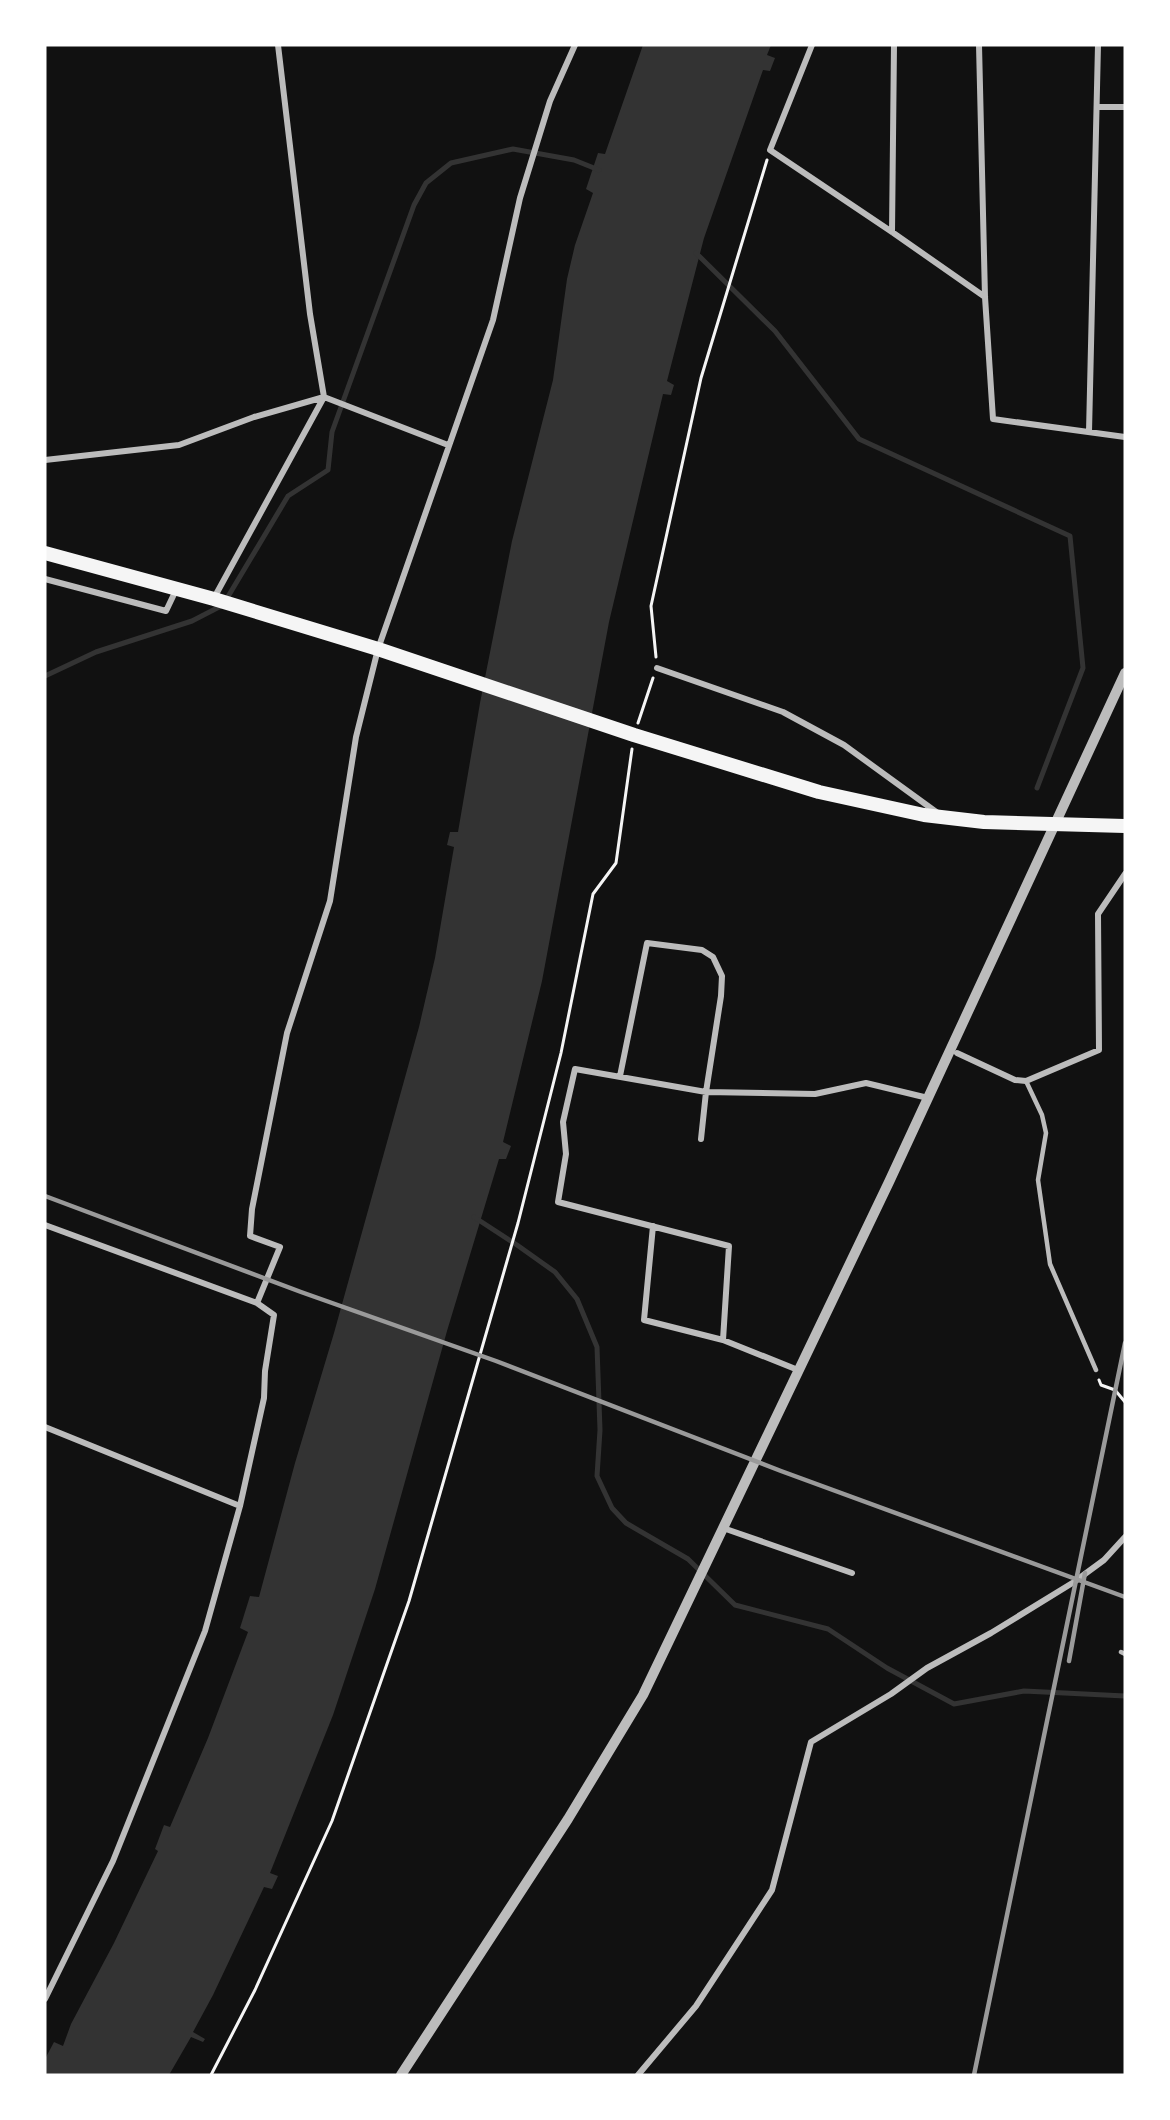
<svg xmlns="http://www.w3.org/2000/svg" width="1170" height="2120" font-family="'Varela Round',sans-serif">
	<rect width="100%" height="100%" fill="#111"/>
	<path fill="#333" d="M643 45H771L767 55 775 58 770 71 763 70 704 238 667 381 674 385 671 395 663 394 609 622 542 981 503 1142 511 1146 506 1159H499L447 1331 375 1589 333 1715 270 1873 278 1876 272 1889 264 1887 213 1995 193 2032 205 2039 203 2042 191 2037 169 2075H45V2059L54 2042 63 2046 71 2024 114 1943 158 1851 155 1849 164 1825 170 1827 208 1738 248 1632 240 1628 250 1596 259 1597 295 1463 334 1333 419 1027 435 958 454 847 447 845 450 832H458L480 703 512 541 553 380 567 279 575 245 593 193 586 189 598 153 605 154Z"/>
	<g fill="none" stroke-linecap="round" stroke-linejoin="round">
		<path stroke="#333" stroke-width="5" d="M696 253 775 331 859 439 1070 536 1083 668 1037 788
			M45 676 96 652 192 621 223 605 288 496 328 470 332 432 414 205 426 183 451 163 513 149 574 160 599 170
			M474 1217 517 1245 555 1272 577 1299 597 1347 600 1430 597 1476 612 1508 626 1523 688 1559 735 1605 828 1629 887 1668 954 1704 1024 1691 1125 1696"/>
		<path stroke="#f5f5f5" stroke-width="3" d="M656 657 651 606 701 378 767 160
			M638 723 653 678
			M1099 1380 1101 1385 1115 1390 1125 1402
			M211 2075 255 1990 332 1821 409 1601 518 1223 561 1053 593 894 616 863 632 749"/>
		<path stroke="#bcbcbc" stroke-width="4.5" d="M1026 1081 1042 1115 1046 1133 1038 1180 1050 1264 1096 1370
			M1121 1652 1125 1654"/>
		<path stroke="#bcbcbc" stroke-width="6" d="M812 45 770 150 892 232 985 297
			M979 45 985 297 993 419 1125 437
			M1097 107H1125
			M892 232 894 45
			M1089 432 1098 45
			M45 460 179 445 254 417 324 397 448 445
			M45 579 166 611 176 590
			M214 598 324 397 310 314 278 45
			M657 668 783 712 844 745 939 814
			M957 1053 1015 1080 1026 1081 1099 1050 1098 914 1125 874
			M620 1076 647 943 702 950 713 957 722 976 721 996 706 1092 701 1139
			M45 1225 257 1303 274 1315 265 1371 264 1398 240 1506 205 1631 113 1861 45 1999
			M653 1226 644 1320 723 1340 798 1370
			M257 1303 280 1247 250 1236 252 1209 287 1033 330 901 356 737 378 649 493 320 520 198 550 101 575 45
			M723 1340 729 1246 558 1202 566 1154 563 1122 575 1069 706 1092 815 1094 866 1083 928 1098
			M45 1427 240 1506
			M723 1528 852 1573
			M638 2075 696 2006 772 1890 811 1742 891 1694 927 1668 991 1633 1074 1582 1104 1560 1125 1537"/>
		<path stroke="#bcbcbc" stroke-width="10" d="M401 2075 568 1819 643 1695 889 1182 1125 673"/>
		<path stroke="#f5f5f5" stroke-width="14" d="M45 553 214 599 378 649 634 735 819 792 924 815 984 822 1125 826"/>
		<path stroke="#9a9a9a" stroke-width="4.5" d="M45 1196 301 1292 496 1361 781 1471 1125 1597
			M1069 1661 1085 1573
			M974 2075 1125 1343"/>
	</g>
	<rect width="1170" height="2120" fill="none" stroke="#ffffff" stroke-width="93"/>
</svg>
